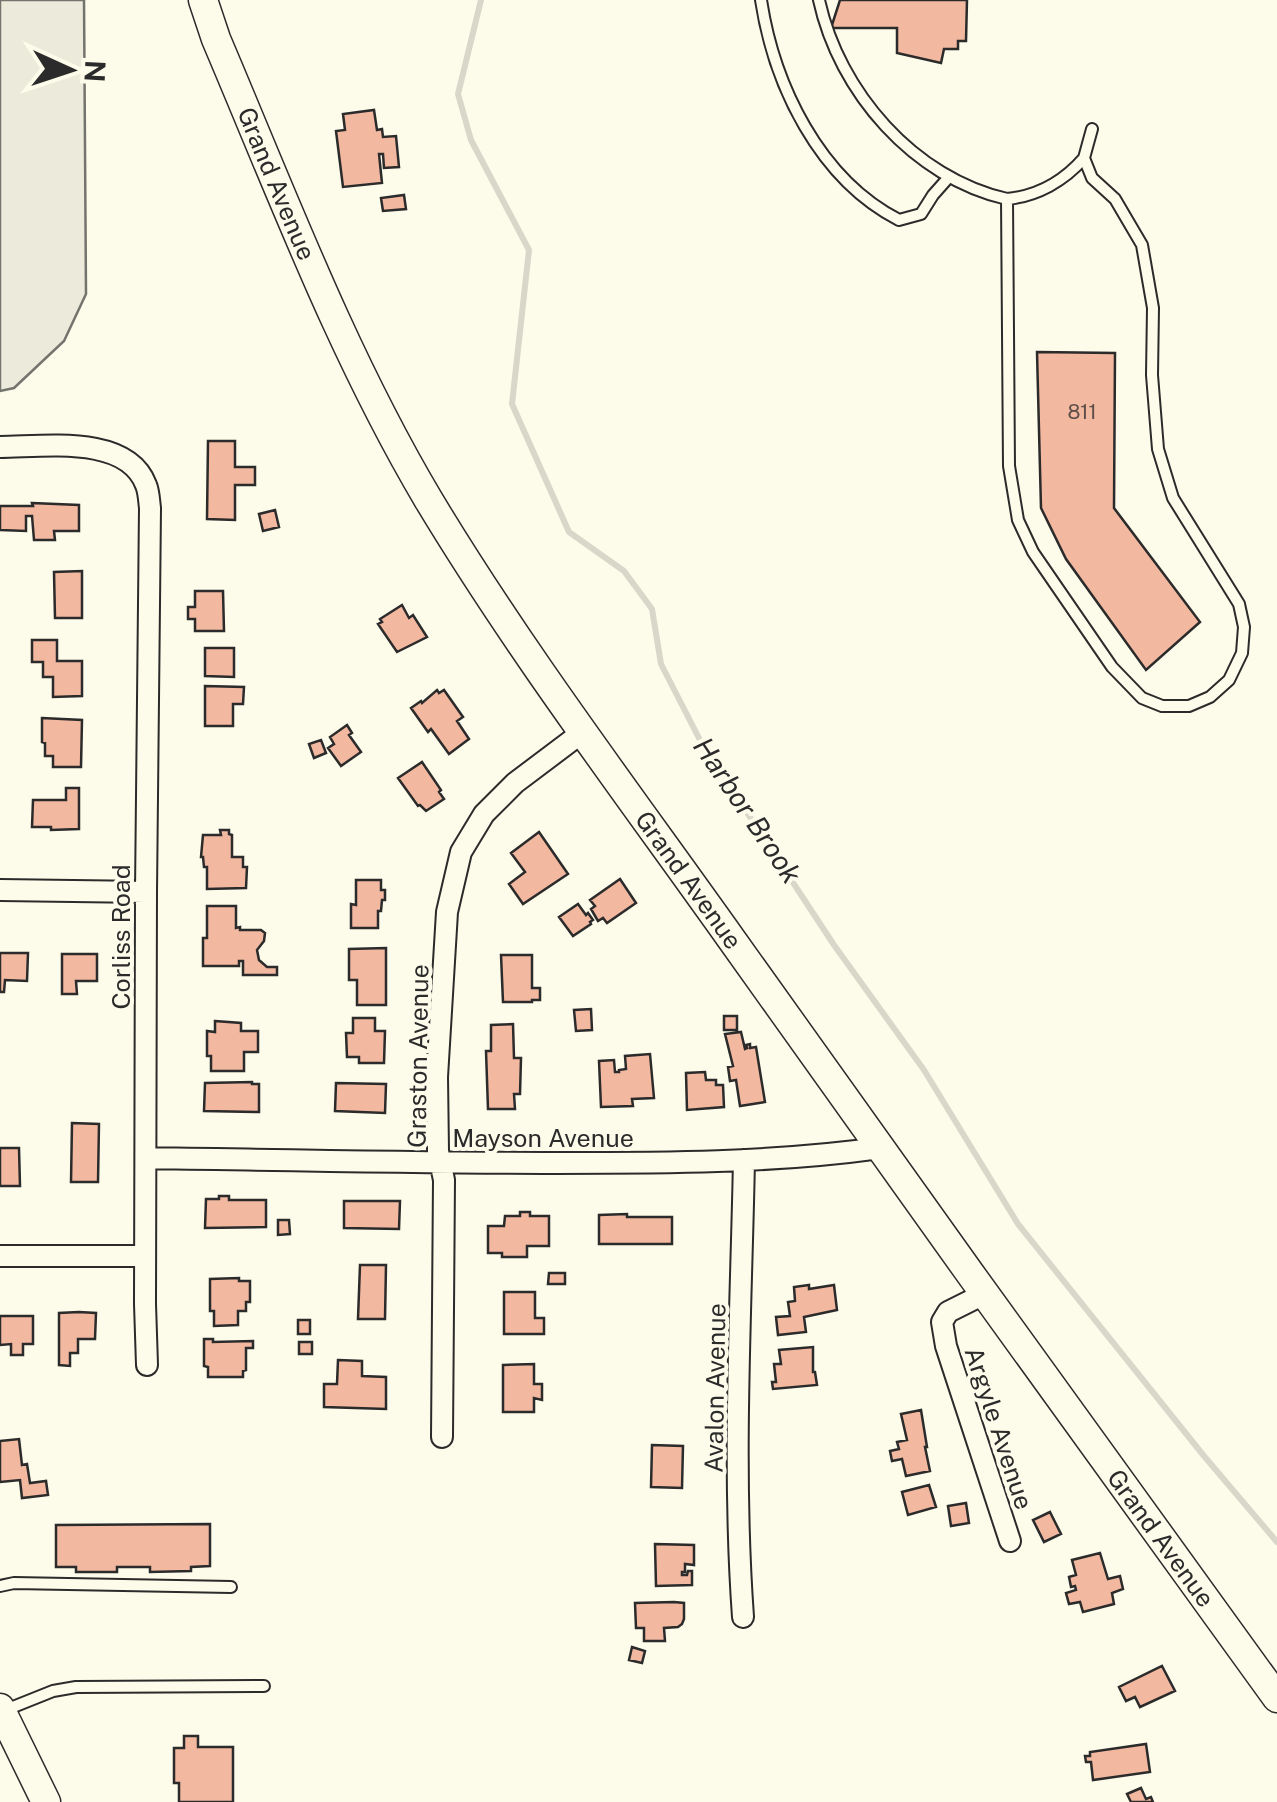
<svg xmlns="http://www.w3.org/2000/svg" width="1277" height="1802" font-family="'Public Sans',sans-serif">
	<rect width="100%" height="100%" fill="#fdfbea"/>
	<path fill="#ecebdb" stroke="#74746e" stroke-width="2.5" d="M0 0H84L86 294 64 341 14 388 0 391Z"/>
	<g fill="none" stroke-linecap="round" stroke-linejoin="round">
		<path stroke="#d8d7c9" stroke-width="6" d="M481 0 458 94 471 140 529 250 512 404 569 532 624 571 652 609 661 664 702 744 834 945 924 1070 1018 1224 1204 1456 1277 1542"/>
	</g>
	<path fill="#f2b8a0" stroke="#2b2b2b" stroke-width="2.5" d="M840 0H967L966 41H958V49H944L941 63 897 53V28H831Z
		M374 110 377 130 382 129 383 137 396 136 399 167 384 168 383 154H379L382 183 343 187 336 131 345 130 343 114Z
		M404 195 406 209 383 211 381 198Z
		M1037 352 1115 353 1114 508 1200 622 1146 670 1066 559 1041 508Z
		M208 441H235V467H255V485H235V520L207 519Z
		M32 503 79 505V531H54L55 540H34L32 516H26V531L0 530V506H33Z
		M275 510 279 527 263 531 259 514Z
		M82 571V618H55L54 572Z
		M195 591H223L224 631H195V619H188V607H195Z
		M402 605 409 618 413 615 427 637 397 652 378 624 382 622 380 619Z
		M32 640H57V661H82V696L53 697V677H43V662H32Z
		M205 648H234V677L205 676Z
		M205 686 244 687 243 704H233V726H205Z
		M437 690 439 693 444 690 463 717 457 721 469 739 449 754 431 729 428 732 411 708 421 701 422 703Z
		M42 718 82 720 81 767H53V756H45V743L42 742Z
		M347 725 352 733 349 735 361 752 341 766 328 748 334 744 330 737Z
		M321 740 326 753 314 758 309 744Z
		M422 762 441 790 439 792 444 799 426 811 420 805 418 806 398 778Z
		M66 788H79V829L51 830V827H32L33 800H66Z
		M220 830H229V834L232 835V857H243V867H247L246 888 207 889V867H204L203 857H201L203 835H221Z
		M539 832 568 874 523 904 509 884 525 872 511 853Z
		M620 879 636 903 607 923 603 918 598 921 591 909 595 906 590 900Z
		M356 880H381V890H385V900H382L381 911H378V928H351V904L356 905Z
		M578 904 586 915 588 913 593 920 590 922 591 924 573 936 559 917Z
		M207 906H236V928L240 927V930H261L265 933 264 941 257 950 259 960 267 967H277V975H243V961H239V966H203V938H207Z
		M386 948V1005H357V980H349V949Z
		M0 953H28L27 981 5 980 4 992H0Z
		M62 954H97V981H76L77 994H62Z
		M501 955H532V988H540V1000H532V1002H503Z
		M591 1009 592 1030 576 1031 574 1010Z
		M724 1016H737V1030H724Z
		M353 1018H375V1031H385L384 1063H359V1057H347L346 1033H353Z
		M215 1021 241 1023V1031H258V1052H244V1071H211V1056H207V1031L215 1032Z
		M513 1024 514 1058H521L520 1094H514L515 1109H488L486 1051H491V1025Z
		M741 1032 745 1049 747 1048 746 1045 750 1044V1048L756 1047 765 1102 740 1106 736 1080 730 1081 728 1067 733 1066 725 1034Z
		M650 1054 654 1098 632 1099 633 1106 601 1107 599 1061 614 1060 615 1072H619V1070L626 1069 625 1056Z
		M705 1072 706 1080H716V1085H723L724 1107 687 1110 686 1073Z
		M252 1082V1084H259V1112L204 1111 205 1083Z
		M336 1083 386 1084 385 1113 335 1111Z
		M72 1123 99 1124 98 1182H71Z
		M0 1148H19L20 1186H0Z
		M219 1196H229V1200H266V1227L205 1228 206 1199H219Z
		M344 1201H400L399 1229 344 1228Z
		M520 1212H530V1216H549V1246H527V1257H502V1253H488V1226H504L505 1216H520Z
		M627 1214V1217H672V1244H599V1215Z
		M278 1220H289L290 1234 278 1235Z
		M360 1265H386L385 1319H358Z
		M549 1273H565V1284H548Z
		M239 1278V1281H250V1302H246V1311H238V1325L214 1326V1311H210V1279Z
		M809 1285V1289L834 1285 837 1310 804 1317 806 1332 778 1335 776 1317 790 1316 788 1302 795 1301 794 1287Z
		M504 1292H535V1318H544V1334H504Z
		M79 1312 96 1313 95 1339H78V1353H70V1366L59 1365V1313Z
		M0 1316H33V1344H23V1355H11V1344L0 1345Z
		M298 1320H310V1334H298Z
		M204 1339H213V1342L253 1341V1348H246V1370L243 1371V1377H208V1367L204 1366Z
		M299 1342H312V1354H299Z
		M813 1347V1372H815L817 1385 773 1389 772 1382H776L774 1364H781L779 1350Z
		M338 1360 362 1361V1376L386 1377V1409L324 1407V1384H337Z
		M534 1364V1384H542V1400L534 1398V1412H503V1365Z
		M921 1410 927 1447H925L930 1471 906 1476 902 1459 892 1461 890 1451 899 1449 897 1442 907 1440 901 1414Z
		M19 1439 22 1465 27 1464 30 1483 46 1481 48 1495 22 1498 20 1480 0 1482V1441Z
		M652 1445 683 1446 682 1488 651 1487Z
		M929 1485 936 1507 908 1515 902 1492Z
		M966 1503 969 1523 951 1526 948 1506Z
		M1050 1512 1061 1534 1044 1542 1033 1520Z
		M210 1524V1566L191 1567V1571L150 1572V1567H117V1572H76V1567H56V1525Z
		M655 1544 694 1545V1565L685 1564V1572H682V1575H687L688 1571H692V1585L656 1586Z
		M1100 1553 1108 1579 1120 1576 1123 1589 1112 1593 1114 1604 1083 1612 1080 1602 1069 1604 1066 1593 1076 1590 1075 1586 1071 1587 1069 1577 1076 1575 1072 1560Z
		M674 1602 684 1603V1619L682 1624 678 1627 664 1628 665 1641H644V1628H636L635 1603Z
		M632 1647 645 1651 642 1663 629 1660Z
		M1162 1666 1175 1691 1140 1707 1135 1697 1126 1701 1119 1687Z
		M184 1736H198V1747H233V1802H179V1783H174V1748H184Z
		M1146 1744 1150 1772 1093 1780 1091 1762H1086L1085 1756H1090V1752Z
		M1141 1788 1146 1799 1151 1797 1153 1802H1131L1127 1794Z"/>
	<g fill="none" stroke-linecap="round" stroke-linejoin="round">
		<defs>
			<path id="lane" d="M761 0C774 85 819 179 899 220L921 214 933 195 949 177
				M819 0C839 92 914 178 1007 199
				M1084 158C1064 181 1037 196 1007 199L1009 466 1018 520 1033 552 1112 667 1142 698 1162 706H1189L1210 697 1229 680 1242 653 1244 627 1239 604 1173 498 1158 449 1152 375 1153 308 1142 245 1115 199 1092 178 1084 158 1092 129
				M0 1586 14 1583 231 1587
				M3 1711 53 1691 76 1687 264 1686"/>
			<path id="street" d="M0 447C43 447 127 434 146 485 149 492 149 501 150 508L146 892 145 1304 147 1365
				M0 890 146 892
				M146 1158C282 1160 418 1163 555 1163 663 1163 772 1163 880 1148
				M0 1256H145
				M984 1294 948 1312 942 1322 946 1346 1010 1541
				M442 1437 444 1180 438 1151 437 1077 447 912 461 852 484 814 515 783 584 731
				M743 1617C732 1465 741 1312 744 1160"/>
			<g id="secondary">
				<path id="s1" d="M203 0 216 39C282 194 342 354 428 499 520 652 629 795 732 940 912 1194 1094 1446 1277 1698"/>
				<path d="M0 1708 46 1802"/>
			</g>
		</defs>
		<use href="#lane" stroke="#2b2b2b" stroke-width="14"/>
		<use href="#street" stroke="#2b2b2b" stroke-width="24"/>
		<use href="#secondary" stroke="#2b2b2b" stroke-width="31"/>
		<use href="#lane" stroke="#fdfbea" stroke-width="10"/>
		<use href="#street" stroke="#fdfbea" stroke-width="20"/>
		<use href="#secondary" stroke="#fdfbea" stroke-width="28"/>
	</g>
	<g text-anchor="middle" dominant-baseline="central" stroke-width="8" stroke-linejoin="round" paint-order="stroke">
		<g font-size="20" fill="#5d4e48">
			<text x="1082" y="412">811</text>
		</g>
		<g font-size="25" fill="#2b2b2b" stroke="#fdfbea">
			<text stroke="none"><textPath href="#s1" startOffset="198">Grand Avenue</textPath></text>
			<text stroke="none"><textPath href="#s1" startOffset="1010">Grand Avenue</textPath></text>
			<text transform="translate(121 937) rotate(-90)">Corliss Road</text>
			<text transform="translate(418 1056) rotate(-89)">Graston Avenue</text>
			<text x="543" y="1138">Mayson Avenue</text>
			<text transform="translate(715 1388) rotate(-89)">Avalon Avenue</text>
			<text transform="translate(999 1428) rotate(72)">Argyle Avenue</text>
			<text stroke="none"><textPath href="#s1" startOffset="1820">Grand Avenue</textPath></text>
		</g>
		<g font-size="28" font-style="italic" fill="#2b2b2b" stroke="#fdfbea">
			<text transform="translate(748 810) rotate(56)">Harbor Brook</text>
		</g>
	</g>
	<g transform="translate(70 70) rotate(93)" stroke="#fdfbea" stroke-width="8" paint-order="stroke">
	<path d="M0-8L18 38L0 25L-18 38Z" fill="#2b2b2b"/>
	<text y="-15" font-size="28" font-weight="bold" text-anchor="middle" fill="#2b2b2b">N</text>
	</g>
</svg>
